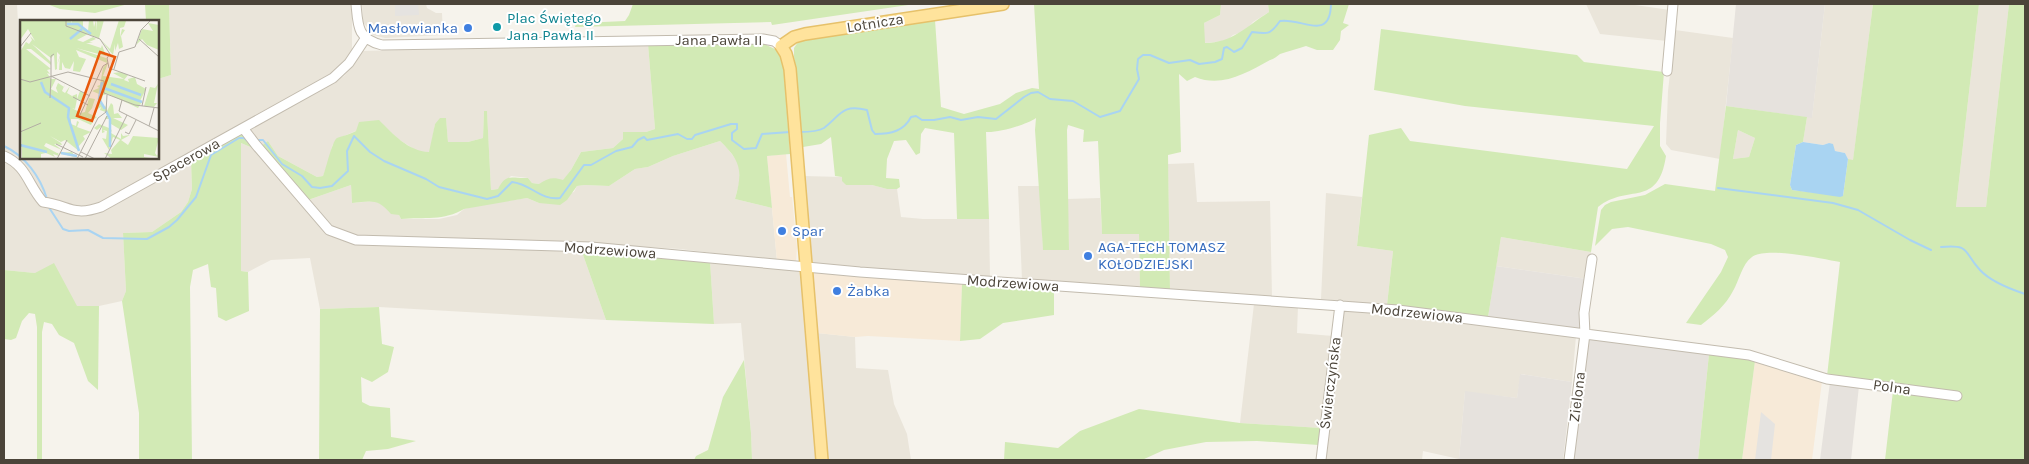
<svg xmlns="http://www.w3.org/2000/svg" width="2029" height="464" font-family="Karla,sans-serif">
	<rect width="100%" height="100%" fill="#f6f3ec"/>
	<path fill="#eae5da" d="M4 4H17L21 82V158H158V79L171 75 169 4H352V50L346 61 331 75 101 204 82 209 44 198 28 170 11 155 4 152Z
		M362 4H426L427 8 436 13H442L443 35 385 38 373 35 363 22Z
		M1221 4H1268L1269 12 1253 22 1245 31 1233 35 1226 41 1204 43V23L1220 15Z
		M1586 4H1628L1670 10 1667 41 1600 34Z
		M1825 4H1873L1853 161 1848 159 1845 153 1835 151 1829 143 1823 145 1803 142 1807 117H1812Z
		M1979 4H2009L1986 207H1956Z
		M1675 30 1733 38 1720 159 1671 150 1666 144 1668 91Z
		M648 44 655 129 646 132H623V139L613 148 581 152 571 170 563 181 539 184 532 183 528 178 511 176 498 189 491 190 487 112 484 111 483 138 468 142H448L446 119 435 124 430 152H419L398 139 379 121 337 139 332 146 330 159 323 176 317 177 278 156 268 141 261 146 249 129 344 76 354 64 361 51Z
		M1738 130 1755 138 1749 157 1733 159Z
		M720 141 728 149 739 164 740 180 735 199 772 208 777 261 680 249 616 245 358 237 331 227 308 200 351 185 352 203 374 201 383 205 399 215 401 219H439L457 215 464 209 485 204 527 198 539 203 574 192 577 186 585 185 609 186 635 169 648 167 673 156Z
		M241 143 255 149 326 233 355 244 582 252 606 320 379 307 320 309 310 258 271 260 248 272 241 271Z
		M4 159 13 166 27 181 32 192 63 211 75 215 86 214 191 161 192 189 188 202 181 212 152 232 123 233 126 291 122 301 99 306 77 307 35 273 4 270Z
		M1194 163 1197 202 1270 201 1272 296 1170 291 1168 164Z
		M804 176 842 177 846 185H872L887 189H897L901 217 923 219H989L990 277 809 264Z
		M1018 186H1040L1043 249H1069L1067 199 1100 198 1102 233 1139 234 1140 289 1022 280Z
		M1326 193 1362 197 1357 246 1393 251 1387 305 1321 299Z
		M1501 237 1591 252 1587 279 1496 266Z
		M710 261 802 270 817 460H752L751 433 741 323 714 324Z
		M1254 304 1298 306 1297 333 1333 336 1321 428 1240 423Z
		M1344 310 1576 336 1572 382 1521 374 1517 398 1465 392 1459 459 1423 451 1422 460H1326Z
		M817 333 855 337 856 368 888 370 894 404 907 434 911 460H828Z"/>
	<path fill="#f7ead8" d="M786 154 790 197H792L797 247 796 262 777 261 767 156Z
		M811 270 962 284 960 341 868 336 855 337 817 333Z
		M1755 361 1822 381 1812 460H1742Z"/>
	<path fill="#e6e2dd" d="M1736 4H1825L1812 118 1726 106Z
		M1496 266 1587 279 1580 330 1488 317Z
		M1589 338 1709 354 1698 460H1574Z
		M1520 374 1572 382 1563 460 1459 459 1465 391 1517 398Z
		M1830 382 1859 386 1851 460H1820Z"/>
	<path fill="#d2eab5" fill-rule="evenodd" d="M47 4H128L95 13 60 9Z
		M145 4H169L171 75 158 79V21H146Z
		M633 4H915L772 25 771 22 575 27 576 24 582 23 625 21 629 15Z
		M1034 4H1221L1220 15 1204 23 1205 43C1232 43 1247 26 1269 12L1268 4H1349L1343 23 1349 25 1341 31 1340 40 1333 50H1317L1306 46C1298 49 1288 51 1280 54 1277 56 1274 59 1270 60 1246 73 1222 88 1195 77L1187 81 1179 74 1181 152 1168 155 1170 291 1140 289 1139 234H1102L1098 141 1083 142 1084 130 1068 125 1067 130 1069 250H1043L1035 130 1036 118C1026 125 998 133 986 132L989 219H957L954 133 925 128 921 134 920 153 916 155 906 140 894 141 887 159 886 178 899 179 900 187 897 189H887L872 185H846L842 181V177L835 176 831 137 821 144 803 147 794 56V48L798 42 806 39 824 34 935 20 941 107 964 114 1000 104 1016 93 1032 88 1039 89Z
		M1873 4H1979L1956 207H1986L2009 4H2025V460H1885L1893 391 1827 376 1840 262C1822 259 1766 246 1752 257 1742 264 1739 281 1733 291 1726 305 1713 316 1701 325L1686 323 1721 272 1728 257 1725 250 1711 244 1628 227 1612 229 1595 246 1601 210 1605 205 1611 202 1645 195 1665 184 1715 191 1726 106 1807 117 1803 142 1796 145 1790 185 1792 190 1843 196 1848 159 1853 160ZM1738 130 1755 138 1749 157 1733 159Z
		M1381 29 1577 55 1584 62 1664 72 1660 123V146L1666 156C1658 209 1628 183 1598 207L1591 252 1501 237 1488 317 1387 305 1393 251 1357 246 1369 135 1401 128 1410 141 1627 169 1654 126 1465 106 1374 90Z
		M760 42 777 50 783 57 790 154 767 156 772 208 735 199C743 171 741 161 720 141L673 156 648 167 635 169 609 186 585 185 577 186 567 200 560 205 539 203 527 198 464 209C444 221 424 217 401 219L399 215 391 214C378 198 371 201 352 203L351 185 308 200 261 146 268 141 278 156 317 177 323 176C326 169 332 141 337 138 342 136 351 134 356 131L359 122 379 120C393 134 408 151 429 152L435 124 440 118H446L448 142H468L483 138 484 111H487L491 190 498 189C507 172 512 179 528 178L532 183 539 184C548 178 553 177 563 180L571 170 581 152 613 148 623 139V132H646L655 129 648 44Z
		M241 133 255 149 241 143V271L248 272 249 311 226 321 218 317 216 288 211 287 208 264 193 270 190 287 192 460H139V413L122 301 126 291 123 233 152 232 181 212 188 202 192 189 191 161Z
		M582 252 710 261 714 324 606 320Z
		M54 263 77 306H99L98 390 88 381 74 343 59 335 52 324 44 322 42 332V460H37V327L35 314 29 313 22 321 16 338 11 340 4 339V270L35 273Z
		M962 284 1054 290V315L1003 323 980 339 960 341Z
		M379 307 382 344 394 347 388 372 372 382 361 377 362 402 370 406 390 408 391 437 416 441 388 449 366 451 362 460H319L320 309Z
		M1709 354 1746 358 1755 361 1742 460H1698Z
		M744 360 751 433 752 459 694 460 696 456 708 450 723 397Z
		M1139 409 1240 423 1321 428 1319 445 1257 441 1206 442 1164 450 1142 460H1004L1005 442 1058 448 1080 431Z"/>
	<path fill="#e5e3e0" d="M395 4H418L419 15 395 16Z
		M1761 412 1775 424 1771 460H1755Z"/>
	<path fill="#a9d4f2" d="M1803 142 1823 145 1829 143 1833 144 1835 151 1845 153 1848 159 1843 196 1840 197 1792 190 1790 185 1796 145Z"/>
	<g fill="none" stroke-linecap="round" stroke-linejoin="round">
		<path stroke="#a9d4f2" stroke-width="2" d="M800 132C808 132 817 132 824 128 841 115 841 104 867 110L872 130 875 134C891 134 904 131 911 117L916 116 922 120H934L950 117 961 120 978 117 996 119 1024 97 1031 93 1038 92 1050 99 1073 101 1100 117 1120 111 1139 79 1137 69 1138 59 1143 55H1150L1169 63 1190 60 1199 64 1215 62 1222 59 1224 48 1227 47 1234 52 1242 48 1252 32C1268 34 1270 35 1280 21 1301 17 1330 43 1331 4
			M256 140H263L282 164 302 176 312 187 320 188 332 186 348 171 347 151 354 136 370 152 384 161 426 179 439 187 487 199 498 196 512 182C531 184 541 201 560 198L584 165H591L616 151 632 147 638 140 644 137 647 140 678 134 687 139H692L695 135 731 124H737V129L732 133V140L744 149 756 148 762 134 790 132
			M4 146C25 156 40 176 47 199
			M1718 188 1833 203 1858 210 1910 240 1931 250
			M48 206 63 229 69 231 88 230 103 238 147 239 169 227 177 220 196 197 211 155 239 138H244L249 142
			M1941 247C1971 244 1963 252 1980 270 1991 282 2010 289 2025 294"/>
		<defs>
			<path id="minor" d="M356 4C358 26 357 39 382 45L763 39 774 41 781 46
				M1667 71 1673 4
				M243 128 256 145 329 230 356 240 591 247 860 272 1398 310 1749 355 1827 379 1957 396
				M4 156C27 166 28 185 43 202 69 205 72 217 101 207L333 78 349 63 365 39
				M1321 460 1340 305
				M1569 460 1585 334 1584 313 1592 259"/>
			<path id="major" d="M822 460 790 69 786 54 781 46 794 37 805 34 1003 4"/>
		</defs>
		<use href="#minor" stroke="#c2bbae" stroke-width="11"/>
		<use href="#major" stroke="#e6c16a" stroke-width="14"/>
		<use href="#minor" stroke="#fff" stroke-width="9"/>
		<use href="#major" stroke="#ffe39c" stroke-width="11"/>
	</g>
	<circle fill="#0f9aa8" stroke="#fff" stroke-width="2" cx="497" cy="27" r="5"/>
	<g fill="#3f7fe0" stroke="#fff" stroke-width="2">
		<circle cx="468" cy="28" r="5"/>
		<circle cx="782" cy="231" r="5"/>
		<circle cx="1088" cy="256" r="5"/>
		<circle cx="837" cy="291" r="5"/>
	</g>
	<g text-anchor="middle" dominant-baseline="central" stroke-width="4" stroke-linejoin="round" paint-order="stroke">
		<g font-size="15" fill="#0d838f" stroke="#fff" text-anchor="start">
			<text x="507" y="18">Plac Świętego<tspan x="507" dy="17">Jana Pawła II</tspan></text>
		</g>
		<g font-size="15" fill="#4b4439" stroke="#fff">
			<text transform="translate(875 23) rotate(-9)">Lotnicza</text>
			<text x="719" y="40">Jana Pawła II</text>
			<text transform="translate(186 160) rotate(-29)">Spacerowa</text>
			<text transform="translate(610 250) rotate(4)">Modrzewiowa</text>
			<text transform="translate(1013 283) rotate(4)">Modrzewiowa</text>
			<text transform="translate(1417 313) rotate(6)">Modrzewiowa</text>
			<text transform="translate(1330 383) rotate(-83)">Świerczyńska</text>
			<text transform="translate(1892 387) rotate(8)">Polna</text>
			<text transform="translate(1577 397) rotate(-83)">Zielona</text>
		</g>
		<g font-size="15" fill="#366cbe" stroke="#fff" text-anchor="start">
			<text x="458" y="28" text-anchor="end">Masłowianka</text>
			<text x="792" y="231">Spar</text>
			<text x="1098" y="247">AGA-TECH TOMASZ<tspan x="1098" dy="17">KOŁODZIEJSKI</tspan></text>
			<text x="847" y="291">Żabka</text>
		</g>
	</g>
	<g transform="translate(20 20)">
		<rect width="139" height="139" fill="#f6f3ec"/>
		<path d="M0 0H51V4L52 0H63V8L68 11 69 0H73L74 7 76 0V11L77 0H84L79 18 90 29 99 0 106 1 104 7 100 8V17L102 9 105 10 101 16 103 27 99 29 98 23 95 31V24L93 35 80 19 68 14 57 20 63 22 73 17 76 19 69 22 73 23H66L81 28 82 25 86 36 56 28 86 38 88 43 83 56 104 59 93 53 101 52 108 55 104 60 109 62 108 59 115 57 117 64 126 69 120 81 89 69 122 82 118 88 88 74 83 75 81 82 85 88 86 85 87 91 91 83 93 85 94 94 98 93 102 98H93L108 105 101 110 91 104 89 114 92 109 91 113 101 119V113L103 116 110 115 101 120 108 125 113 116 139 118 135 133 137 136 139 132V137L124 134V137L137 139H92L84 133 92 134 91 130 100 120 93 117 89 130 82 118 86 119 87 111 83 110 85 112 82 113V106L77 110 74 108 79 104 89 108V99H85L88 93 80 90 81 87 76 90 80 82 79 74 72 71 79 68 77 66 80 65 83 48 87 43 56 30 59 37 66 39 60 52 53 51 54 41 50 49 45 48 42 42V50H39L40 37 37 45 40 35 37 32V49L35 50 34 35 31 38 12 24 31 42V45L11 29H6L31 49 27 50 30 54 27 53 31 59H36L31 69 38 73 36 68 38 63 44 67 46 62 42 71 45 73 50 66 47 73 52 76 57 74V79L60 71 64 73 62 81 57 79 55 89 52 88 61 93 65 92 69 78 75 79 72 88 78 81 68 93 77 97 73 100 66 97 73 101 71 105 58 99H51V104L56 106 57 101 59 102 57 107 71 112 63 116 65 119 58 127 59 131 45 120 41 122 30 116 41 123 42 125 34 124 42 130 26 123 24 126 37 133 52 132 55 137 38 133 39 136 33 134 35 137 26 133 21 134V139H2L0 32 6 22 9 24 12 20 10 16 15 21 8 9 0 20ZM128 3 139 5V30L127 25 122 19 116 25 122 9 133 11ZM138 64 134 83H137L134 87 124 86 130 67 135 68Z" fill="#d2eab5"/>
		<path fill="none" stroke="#a9d4f2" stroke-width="2.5" d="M47 4H58L71 14M50 19 62 9M21 62 25 72 49 88 48 97 59 131M82 62 79 79 85 89M91 64 121 75M84 68 122 82M86 91 90 99V127M0 125 27 132M41 133 57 136"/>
		<path fill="none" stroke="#b2ada4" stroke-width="1" d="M46 0V6L80 19 90 34M119 19 139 37M0 27 11 13M34 34 31 36V56L70 76M89 48 125 61M89 48 87 38 90 34M94 49 99 32 115 27 121 10 131 0M0 59 10 62 48 52 84 61V73L115 85 139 88M53 77 68 85M30 78 31 57M102 80 99 91 139 111M122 86 126 67M60 95 83 46 88 43M129 106 134 88M0 112 21 103M105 112 109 114 116 100M36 124 63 137M61 132 75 139M37 139 47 120M57 139 78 98 86 92 87 75M65 139 87 96M85 139 107 95M116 139H138"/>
		<path fill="#e8590c" fill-opacity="0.15" stroke="#e8590c" stroke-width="2.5" d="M80 32 95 37 72 101 57 96Z"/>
		<rect width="139" height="139" fill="none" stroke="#4b4439" stroke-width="2.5"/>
	</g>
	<rect width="2029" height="464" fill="none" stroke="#4b4439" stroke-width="10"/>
</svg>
